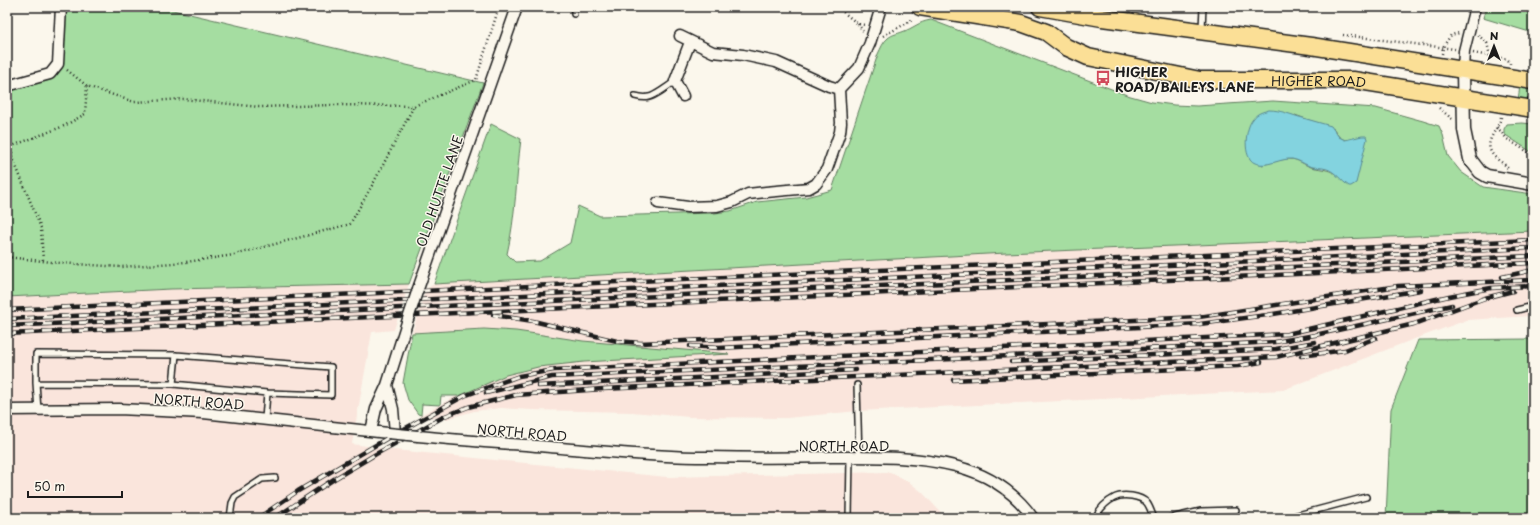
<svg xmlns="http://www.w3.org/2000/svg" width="1540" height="525" font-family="'Playpen Sans',sans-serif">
	<rect width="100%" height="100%" fill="#fbf7ec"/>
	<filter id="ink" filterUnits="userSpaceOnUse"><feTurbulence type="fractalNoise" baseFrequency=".025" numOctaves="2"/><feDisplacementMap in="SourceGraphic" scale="8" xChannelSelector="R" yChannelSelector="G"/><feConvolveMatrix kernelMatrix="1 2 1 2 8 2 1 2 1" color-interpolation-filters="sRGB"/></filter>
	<g filter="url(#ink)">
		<path fill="#fae5dc" d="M1533 231V316L1467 320 1409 341 1283 390 858 411 787 418 689 417 632 412 532 410 501 408 474 411 447 419 419 416 475 386 506 375 538 367 516 331 484 329 412 333 426 289 434 284 1006 253Z
			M409 284 394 330 372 332 352 444 395 450 667 477 890 472 909 482 922 492 946 518H7V297L171 289Z"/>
		<path fill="#a5dda1" stroke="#607c5e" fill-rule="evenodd" d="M68 7H160L483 83 409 284 171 289 7 297V88L50 74 58 55Z
			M1486 7H1533V33L1483 18Z
			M931 20 1127 95 1152 102 1174 105 1197 106 1273 101 1376 108 1423 121 1439 126 1443 135 1448 156 1461 172 1483 187 1533 194V231L1006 253 434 284 491 124 521 139C516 177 516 216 507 254L515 262 540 261 570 243 578 206 600 216 715 213 730 211 757 202 806 197 832 190 878 54C881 48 883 42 888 38 893 34 897 34 902 32 914 28 918 22 931 20ZM1295 115 1334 129 1339 137 1345 140 1351 139 1345 183C1331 168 1329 171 1311 167 1304 165 1298 159 1290 159 1281 159 1271 163 1262 165Z
			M1520 86 1533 88V103L1518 100Z
			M1522 123 1533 124V153L1504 134V129L1507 124Z
			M484 329 516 331 583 341 729 354 584 362 538 367 506 375 459 396H441L440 405 422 404 421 415 418 414 408 400 403 383 412 333Z
			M1533 339V518H1386L1391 409 1418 340Z"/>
		<path fill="#83d3df" stroke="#5a8a91" d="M1269 110C1281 110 1291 115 1303 118 1312 121 1322 123 1331 126L1339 137 1345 140 1362 136H1366L1367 139 1356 183 1351 186H1349C1341 181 1336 172 1327 169 1321 167 1314 168 1309 166 1303 163 1298 160 1292 159 1280 158 1267 168 1255 163 1242 158 1245 128 1253 119 1257 113 1262 112 1269 110Z"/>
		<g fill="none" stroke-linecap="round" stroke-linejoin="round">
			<defs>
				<path id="service" d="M574 7V14
					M1202 28 1203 7
					M635 96C639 97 645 98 649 97 655 96 670 85 675 81
					M1517 310 1533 306
					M36 383 38 410
					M173 384 176 355
					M857 385 859 457
					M265 419 267 393 331 395V367L176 355 36 354V383L173 384 267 393
					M230 518 232 503 235 497 262 479 275 478
					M849 518 850 457
					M1095 518C1099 510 1106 502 1114 498 1123 493 1141 496 1147 503 1150 507 1152 514 1154 518
					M1171 518 1201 511 1236 510
					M1286 518 1366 497"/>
				<path id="minor" d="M680 36 713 52 743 55 776 62 829 86 839 89 859 68 870 43 881 7
					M1463 70 1464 51 1475 7
					M7 86 50 74 58 64 61 7
					M683 96 675 81 690 42
					M658 203 688 207 717 206 732 202 748 194 766 192 809 188 816 184 827 169 840 132 841 123 839 89
					M418 289 517 7
					M387 385 393 409 395 433
					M7 410 119 409 203 413 388 433
					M371 431 376 409 387 385 408 319
					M418 436C466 441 513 444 561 448 610 452 658 457 707 457 749 458 790 458 832 457 873 457 915 456 955 466 987 474 1014 491 1033 518"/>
				<path id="tertiary" d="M1463 70 1464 130 1470 159 1480 172 1487 176 1533 184"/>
				<g id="trunk">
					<path id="s1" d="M920 7 1021 23 1046 32 1066 47 1088 57 1200 80H1353L1533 109"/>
					<path d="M1040 7 1102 18 1311 46 1533 81"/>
				</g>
			</defs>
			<use href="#service" stroke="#1c1c1c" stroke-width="8"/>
			<use href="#minor" stroke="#1c1c1c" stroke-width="13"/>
			<use href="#tertiary" stroke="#1c1c1c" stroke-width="15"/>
			<use href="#trunk" stroke="#1c1c1c" stroke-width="19"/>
			<path stroke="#1c1c1c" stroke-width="2.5" stroke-dasharray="1 3" stroke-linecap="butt" d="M837 7 858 24 865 25
				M858 24 863 31
				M1343 35 1455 49
				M1478 35 1487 43 1490 56
				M883 36 907 23 913 18
				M1473 53 1507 59 1510 62V64
				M1442 54 1443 47 1451 35 1459 33
				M67 70 87 86 134 102 183 99 259 107 334 105 414 106 476 80 499 7
				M1439 108 1452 119
				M1501 117C1499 130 1481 142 1494 156 1498 161 1505 163 1508 169
				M1497 127 1507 139 1533 155
				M7 133 14 161 41 228 43 261
				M7 148 64 126 85 114 87 86
				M7 257 60 263 121 267 186 262 234 255 350 224 374 182 414 106"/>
			<use href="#service" stroke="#fbf7ec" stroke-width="5"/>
			<use href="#minor" stroke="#fbf7ec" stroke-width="10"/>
			<use href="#tertiary" stroke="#fbf7ec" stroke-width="12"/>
			<use href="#trunk" stroke="#fbdf96" stroke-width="16"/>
			<defs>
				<path id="rail" d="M1502 277 1533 270
					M7 310 1533 240
					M493 315 533 321 617 341 641 343 1199 317 1398 286 1533 280
					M7 319 1533 248
					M7 326 1533 256
					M7 334 1533 263
					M690 346 719 348 738 347 1200 324 1267 315 1421 290
					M1301 356 1345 350 1376 338
					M1011 362 1276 349 1315 342
					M953 380 1238 366 1261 362
					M538 386 856 370
					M486 393 552 377 953 359 1275 342 1315 335 1452 305
					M258 518 298 491 386 439 464 396 519 376 554 370 1287 334 1449 296 1491 288 1533 286
					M275 518 334 479 376 454 445 416 468 407 516 395 603 389 1276 357 1414 324 1485 298 1513 291"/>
			</defs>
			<use href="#rail" stroke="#1c1c1c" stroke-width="4.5"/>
			<use href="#rail" stroke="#fbf7ec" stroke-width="3" stroke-dasharray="9" stroke-linecap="butt"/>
			<defs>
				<path id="minor-bridge" d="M408 319 418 289
					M388 433 418 436"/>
			</defs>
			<use href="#minor-bridge" stroke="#1c1c1c" stroke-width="13" stroke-linecap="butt"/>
			<use href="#minor-bridge" stroke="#fbf7ec" stroke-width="10"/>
		</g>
	</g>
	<defs>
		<symbol id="bus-bare" viewBox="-9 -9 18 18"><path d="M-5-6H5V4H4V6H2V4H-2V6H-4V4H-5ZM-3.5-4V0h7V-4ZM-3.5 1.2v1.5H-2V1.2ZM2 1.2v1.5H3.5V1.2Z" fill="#d1495b" stroke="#fbf7ec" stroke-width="2.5" paint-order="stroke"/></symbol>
	</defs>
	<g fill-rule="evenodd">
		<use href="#bus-bare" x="1092" y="67" width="22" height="22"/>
	</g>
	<g text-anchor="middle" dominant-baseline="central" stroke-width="3" stroke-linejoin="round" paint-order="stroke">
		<g font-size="13" font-weight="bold" fill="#1c1c1c" stroke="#fbf7ec" text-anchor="start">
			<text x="1115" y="71">HIGHER<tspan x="1115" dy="15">ROAD/BAILEYS LANE</tspan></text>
		</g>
		<g font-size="13" fill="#1c1c1c" stroke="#fbf7ec">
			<text stroke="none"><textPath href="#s1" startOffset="411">HIGHER ROAD</textPath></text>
			<text transform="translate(439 191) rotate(-71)">OLD HUTTE LANE</text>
			<text transform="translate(199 401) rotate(4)">NORTH ROAD</text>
			<text transform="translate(522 432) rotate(5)">NORTH ROAD</text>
			<text x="844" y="445">NORTH ROAD</text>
		</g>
	</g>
	<rect width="1540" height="525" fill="none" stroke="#fbf7ec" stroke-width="24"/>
	<rect x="12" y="12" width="1516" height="501" fill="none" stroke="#1c1c1c" stroke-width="1.5" filter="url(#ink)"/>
	<g transform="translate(1494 46)" stroke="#fbf7ec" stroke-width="3" paint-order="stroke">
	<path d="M0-3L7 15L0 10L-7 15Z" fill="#1c1c1c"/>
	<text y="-6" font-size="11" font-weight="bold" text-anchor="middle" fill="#1c1c1c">N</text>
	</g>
	<path d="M28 491v6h94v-6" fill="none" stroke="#1c1c1c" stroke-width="2"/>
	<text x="34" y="491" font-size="12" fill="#1c1c1c" stroke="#fbf7ec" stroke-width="3" paint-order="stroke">50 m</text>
</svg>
